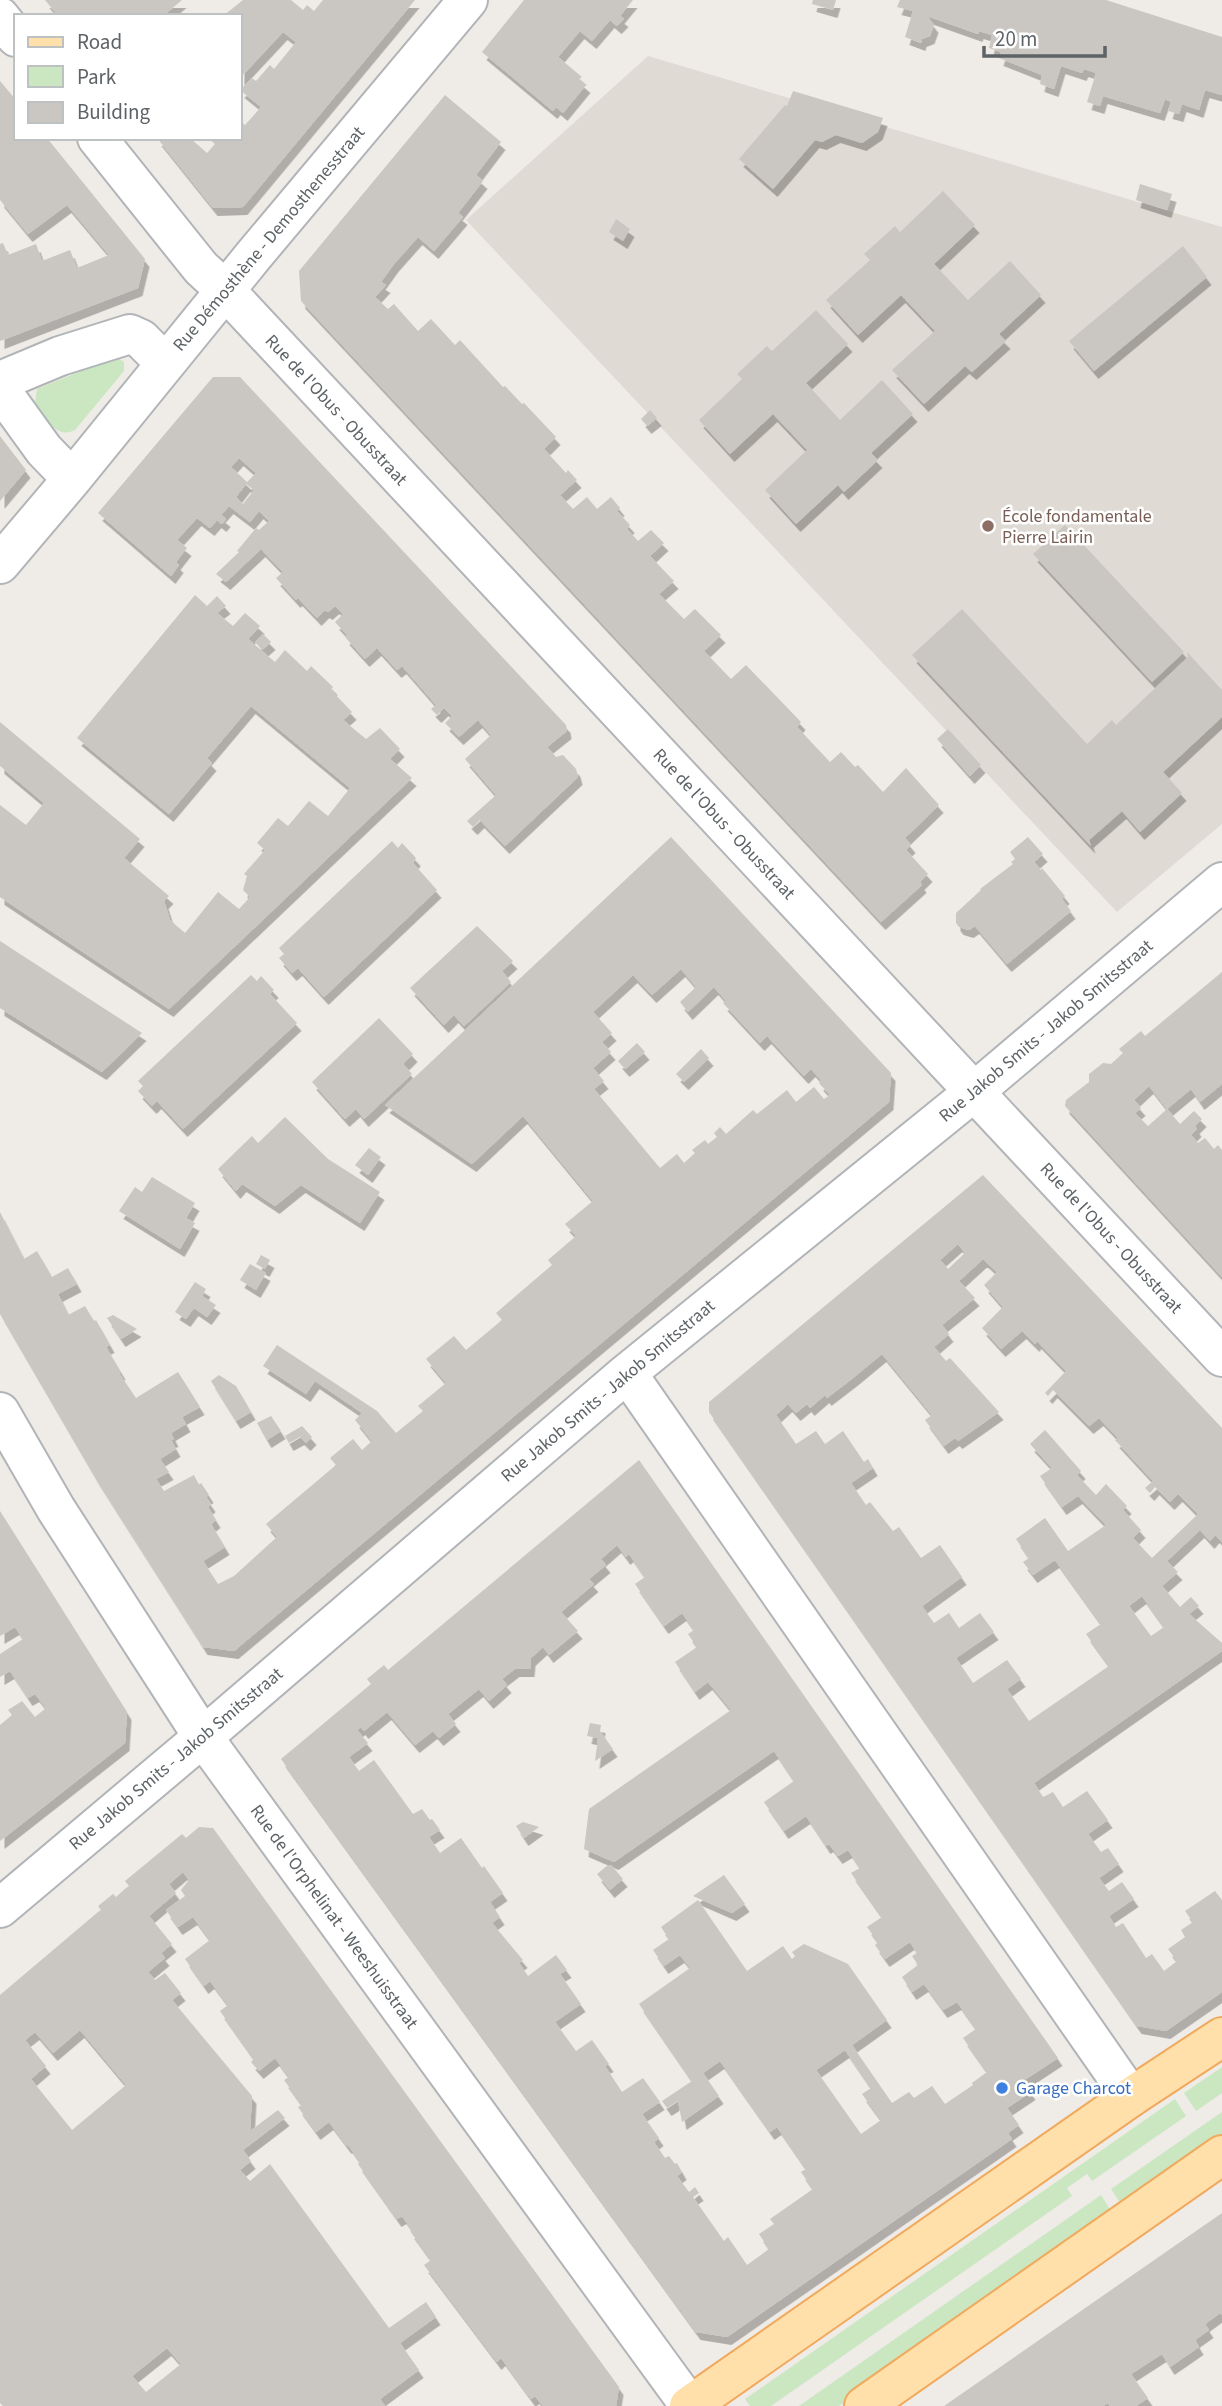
<svg xmlns="http://www.w3.org/2000/svg" width="1222" height="2406" font-family="'Source Sans 3',sans-serif">
	<defs>
		<filter id="shadow"><feDropShadow dx="4.5" dy="8" stdDeviation="0" flood-color="#0004"/></filter>
	</defs>
	<rect width="100%" height="100%" fill="#efebe6"/>
	<path fill="#dfdbd4" d="M648 56 1222 227V824L1117 912 466 220Z"/>
	<path fill="#cae7c2" d="M116 357 124 362V371L75 430C56 440 46 417 35 403L37 389Z
		M1222 2067V2093L1196 2111 1184 2093Z
		M1175 2099 1186 2116 1092 2181 1087 2174 1067 2188 1072 2196 771 2406H750L745 2399Z
		M1222 2112V2138L1123 2207 1111 2189Z
		M1101 2195 1113 2214 839 2406H799Z"/>
	<path fill="#cac6c2" fill-rule="evenodd" filter="url(#shadow)" d="M45 0H182L163 16H58Z
		M243 0H291L303 10 307 5 314 11 323 0H415L243 207 213 208 157 138H190L207 153 215 144 208 138H240V121L245 125 261 107 240 90 252 78 256 81 270 65 274 69 296 42 283 32 240 78V16H223Z
		M524 0H633L620 16 624 19 617 26 610 20 592 41 580 31 558 57 582 77 579 79 586 85 563 113 556 107 553 111 482 52Z
		M813 0H836L833 10 812 4Z
		M900 0H1106L1222 37V95L1205 90 1199 110 1182 104 1179 114 1168 111 1171 102 1165 99 1160 113 1103 96 1100 106 1087 102 1096 73 1084 69 1082 73 1061 66 1054 89 1040 84 1042 75 999 58 1001 52 989 48 992 35 979 31 978 34 927 16 934 25 930 36 922 39 921 43 905 37 913 11 897 7Z
		M0 81 16 100V138H47L145 259 138 288 0 341V244L3 243 8 255 36 244 42 261 70 250 77 268 109 255 67 205 28 234 0 200Z
		M793 91 883 118 878 132 862 143 836 135 822 142 815 140 773 189 739 159 785 105 787 106Z
		M445 95 501 142 476 175 483 181 458 213 463 217 434 251 418 237 394 264 381 282 386 285 375 297 388 309 394 304 418 331 431 319 455 345 460 340 503 387 505 386 522 404 524 403 556 437 544 449 566 473 568 470 577 480 560 495 573 509 587 497 597 509 611 497 620 508 617 511 630 525 627 529 638 541 651 530 664 543 650 556 674 581 659 594 684 619 695 609 721 635 704 651 731 679 746 665 801 722 797 727 830 762 841 752 855 767 858 765 883 792 906 768 939 805 905 838 911 845 906 850 928 874 920 882 922 885 881 922 301 301 299 271Z
		M1140 184 1172 194 1167 210 1136 200Z
		M943 191 975 225 934 264 968 300 1010 261 1041 295 999 334 1006 341 972 372 965 366 924 404 892 370 935 331 901 295 858 335 826 300 870 260 864 254 895 226 900 232Z
		M616 219 630 229 623 241 609 232Z
		M1183 246 1207 277 1094 371 1069 341Z
		M816 310 848 344 806 383 840 420 882 380 913 414 871 453 878 460 844 492 838 485 796 524 765 490 807 450 773 414 730 454 699 420 742 379 737 374 767 346 772 351Z
		M213 377H240L566 725 567 731 547 747 556 757 563 755 576 769 578 777 505 846 480 820 473 827 467 821 496 795 465 759 491 735 478 720 459 737 445 723 452 716 444 708 437 715 431 709 436 705 402 666 397 670 377 648 365 659 345 637 347 635 335 622 343 614 335 606 328 612 325 610 317 618 298 598 296 600 276 578 283 572 261 549 226 582 216 574 239 552 237 551 256 528 259 530 269 521 259 511 250 522 229 506 221 515 226 519 222 524 217 520 210 528 197 518 177 540 187 548 176 562 179 565 171 576 98 513ZM239 458 256 473 247 482 231 467ZM246 484 254 490 243 504 236 497Z
		M650 410 657 418 647 426 641 419Z
		M0 436 26 470 0 501Z
		M1065 525 1184 652 1152 682 1033 554Z
		M195 595 207 606 217 596 226 606 217 613 233 626 245 613 260 626 248 639 275 662 285 650 307 671 311 666 333 687 331 690 352 712 343 720 366 739 380 728 400 749 390 759 412 778 169 1009 0 897V805L26 825 44 803 0 766V722L140 839 124 858 169 896 164 901 170 920 185 933 218 892 239 909 250 897 243 890 247 876 244 874 265 850 257 843 278 818 288 826 309 801 328 816 350 788 251 706 207 758 212 763 169 814 77 738Z
		M962 609 1087 744 1112 720 1116 725 1188 657 1187 652 1222 690V717L1163 772 1182 793 1140 832 1122 811 1089 840 1091 846 912 655Z
		M263 634 271 642 262 650 255 642Z
		M948 729 981 765 970 776 937 739Z
		M671 837 891 1073 889 1102 234 1651 203 1647 96 1479 0 1314V1212L24 1259 37 1251 52 1277 68 1268 77 1284 58 1294 64 1306 68 1315 85 1306 94 1321 96 1320 110 1345 106 1347 121 1372 119 1373 136 1398 178 1372 200 1407 182 1417 186 1424 171 1433 174 1439 171 1440 176 1449 160 1459 169 1472 156 1479 164 1491 194 1475 199 1485 201 1483 209 1495 206 1497 211 1504 208 1507 216 1520 211 1524 225 1547 203 1561 218 1584 234 1576 277 1537 266 1524 336 1465 330 1458 353 1439 362 1450 372 1441 355 1420 362 1413 315 1381 306 1394 263 1366 277 1345 377 1411 396 1433 423 1411 418 1406 446 1383 426 1359 454 1336 466 1350 502 1320 496 1313 552 1265 548 1260 576 1236 565 1224 593 1201 523 1116 472 1164 385 1105ZM681 969 696 987 680 1002 688 1012 714 987 726 1001 723 1003 760 1043 767 1036 804 1076 811 1069 821 1080 819 1083 830 1095 824 1099 814 1087 796 1102 787 1090 757 1114 753 1110 726 1134 720 1127 714 1133 717 1137 708 1144 705 1140 692 1150 695 1153 684 1163 677 1154 660 1168 594 1089 604 1081 593 1068 611 1052 602 1042 612 1033 593 1012 633 975 652 995Z
		M1028 837 1043 854 1034 862 1041 870 1042 868 1065 896 1062 899 1071 911 1007 964 975 926 969 930 959 927 956 923V913L981 890 980 889 1013 864 1011 862 1015 859 1010 852Z
		M392 841 398 848 402 843 416 858 413 863 437 890 324 997 298 968 292 973 279 958 284 954 279 948Z
		M477 926 513 961 502 971 511 982 464 1026 454 1015 444 1025 410 988Z
		M0 941 142 1033 102 1072 0 1008Z
		M1222 972V1084L1200 1102 1191 1089 1167 1109 1149 1086 1134 1100 1141 1108 1135 1113 1148 1126 1167 1109 1180 1124 1194 1111 1202 1119 1195 1126 1197 1129 1191 1135 1198 1143 1205 1138 1214 1149 1218 1145 1222 1150V1277L1065 1106 1066 1100 1089 1082V1074L1103 1063 1111 1064 1123 1053 1119 1049 1141 1031 1145 1036Z
		M251 975 257 981 261 976 274 990 270 994 297 1023 183 1129 157 1101 152 1106 138 1091 143 1086 138 1081Z
		M379 1018 413 1054 403 1064 412 1074 364 1119 356 1109 345 1119 312 1082Z
		M637 1043 645 1052 625 1069 618 1061Z
		M701 1049 709 1058 684 1082 676 1074Z
		M285 1117 328 1159 380 1192 360 1223 301 1185 275 1206 242 1184 236 1191 218 1169 252 1136 258 1143Z
		M369 1148 381 1157 368 1175 355 1165Z
		M983 1175 1222 1428V1542L1215 1535 1210 1541 1200 1530 1167 1561 1178 1572 1162 1586 1180 1607 1191 1597 1199 1606 1189 1614 1222 1643V1651L1034 1783 1043 1797 1053 1792 1063 1807 1087 1791 1108 1820 1088 1834 1101 1852 1108 1848 1119 1864 1099 1878 1109 1891 1122 1882 1134 1899 1109 1916 1116 1927 1123 1923 1146 1958 1152 1954 1164 1971 1177 1961 1168 1949 1185 1937 1181 1930 1193 1922 1185 1911 1215 1891 1222 1900V1992L1166 2031 1137 2026 709 1412V1402ZM958 1244 965 1253 948 1269 940 1260ZM982 1260H984L997 1272 984 1285 1003 1307 982 1328 1001 1349 1022 1331 1035 1344 1037 1341 1066 1371 1045 1393 1048 1396 1053 1390 1089 1426 1099 1418 1118 1438 1115 1440 1153 1481 1145 1488 1150 1493 1155 1487 1170 1502 1178 1494 1198 1514 1152 1558 1133 1538 1141 1530 1123 1510 1127 1506 1106 1484 1096 1495 1077 1475 1081 1471 1045 1430 1030 1444 1052 1468 1040 1476 1062 1507 1078 1496 1106 1525 1068 1551 1045 1518 1016 1539 1029 1558 1023 1562 1033 1575 1055 1560 1101 1624 1086 1634 1109 1666 1029 1721 1007 1689 1021 1679 1007 1660 973 1683 956 1658 994 1632 980 1613 959 1628 949 1613 934 1623 922 1606 962 1577 940 1545 921 1558 899 1527 893 1531 870 1502 866 1505 851 1483 873 1468 868 1459 864 1462 843 1431 825 1444 816 1431 796 1444 776 1415 788 1404 796 1413 807 1404 810 1408 825 1395 827 1398 853 1378 882 1354 932 1415 925 1420 944 1446 955 1438 958 1441 999 1412 950 1358 946 1361 934 1347 949 1334 942 1325 975 1298 959 1281ZM1142 1596 1164 1627 1151 1636 1129 1606Z
		M152 1177 195 1203 186 1218 195 1223 180 1249 119 1211 135 1187 142 1192Z
		M261 1255 270 1260 265 1269 256 1264Z
		M250 1264 266 1273 256 1290 240 1280Z
		M195 1282 206 1289 202 1296 216 1305 207 1317 194 1308 186 1319 175 1312Z
		M113 1315 137 1329 121 1339 107 1318Z
		M219 1375 236 1386 251 1412 236 1421 211 1381Z
		M271 1416 281 1431 267 1440 257 1423Z
		M302 1426 312 1437 306 1443 300 1437 289 1443 285 1436Z
		M639 1460 1058 2058 1023 2081 1031 2092 1007 2108 1019 2125 1008 2133 1012 2139 727 2337 696 2332 281 1759 371 1684 367 1679 384 1665 388 1670ZM617 1545 626 1557 629 1554 645 1577 635 1584 664 1626 682 1613 694 1630 688 1634 697 1647 675 1662 695 1692 708 1682 731 1710 589 1809 584 1849 614 1862 774 1751 794 1781 764 1802 784 1831 806 1816 826 1846 829 1844 838 1856 848 1850 860 1868 851 1873 882 1917 867 1927 878 1942 875 1945 885 1959 910 1942 917 1953 912 1956 918 1965 902 1977 912 1992 924 1984 943 2010 957 2002 976 2029 963 2038 987 2072 972 2083 973 2085 945 2104 932 2086 914 2098 909 2092 892 2103 852 2045 887 2020 848 1964 804 1944 792 1952 795 1956 792 1959 783 1946 747 1971 698 1900 661 1927 669 1939 653 1950 664 1966 680 1955 690 1968 639 2004 692 2081 662 2101 667 2108 678 2101 682 2122 719 2096 703 2073 720 2061 770 2132 777 2127 806 2169 801 2172 813 2189 770 2219 774 2224 759 2234 769 2249 747 2265 728 2237 724 2241 693 2197 699 2193 695 2187 689 2192 677 2176 682 2172 677 2163 675 2164 669 2156 665 2158 654 2142 659 2138 642 2114 660 2102 643 2078 622 2092 605 2066 609 2064 592 2040 576 2051 555 2022 581 2004 560 1974 567 1970 556 1955 528 1976 519 1963 523 1960 492 1923 500 1917 490 1902 503 1893 484 1866 482 1868 461 1838 440 1853 429 1837 440 1830 432 1819 430 1820 422 1809 413 1814 374 1760 359 1771 349 1757 368 1743 357 1730 361 1727 364 1731 387 1712 415 1745 433 1731 439 1738 456 1724 448 1714 479 1689 489 1701 507 1685 502 1679 515 1669H530L531 1658 543 1647 549 1655 578 1631 561 1612 594 1584 589 1579 606 1565 601 1559ZM845 2050 871 2088 862 2094 881 2120 861 2134 816 2070Z
		M0 1511 127 1712 125 1743 0 1841V1725L12 1715 8 1710 22 1701 35 1717 46 1708 35 1694 28 1698 10 1671 0 1677V1654L23 1639 15 1627 0 1636Z
		M590 1723 601 1725 600 1731 613 1749 595 1761 598 1738 587 1736Z
		M523 1822 539 1827 524 1838 516 1826Z
		M199 1827 213 1828 619 2387 616 2406H543L535 2396 531 2399 501 2358 497 2362 424 2265 431 2260 410 2231 412 2230 402 2216 397 2219 358 2164 360 2162 348 2145 347 2146 329 2122 316 2132 298 2107 302 2105 284 2080 289 2077 275 2058 259 2071 251 2062 254 2059 220 2011 228 2005 210 1981 204 1986 185 1959 210 1940 193 1917 178 1927 166 1910 185 1896 181 1890 189 1880 183 1872 169 1884 176 1893 149 1916 172 1944 161 1953 165 1958 148 1972 155 1980 165 1973 181 1993 172 2000 252 2096 250 2131 278 2110 285 2118 243 2150 251 2161 240 2170 250 2181 270 2164 389 2328 426 2302 436 2317 400 2343 419 2370 380 2399 385 2406H3L0 2403V1995L98 1912 101 1910 98 1906 113 1894 116 1897 126 1888 129 1886 125 1881 182 1834 186 1838ZM80 2030 126 2085 72 2130 31 2079 46 2066 25 2040 35 2032 53 2053ZM167 2348 181 2364 146 2392 132 2376Z
		M608 1865 612 1866 623 1879 610 1890 597 1874Z
		M724 1875 745 1904 732 1913 693 1896Z
		M1222 2213V2315L1220 2313 1205 2324 1209 2330 1195 2340 1199 2347 1170 2367 1162 2354 1131 2374 1148 2398 1136 2406H1110L1108 2403 1103 2406H944Z"/>
	<g fill="none" stroke-linecap="round" stroke-linejoin="round">
		<defs>
			<path id="minor" d="M0 17 16 37
				M97 138 201 268 225 290 1222 1357
				M0 381 60 356 130 334 141 339 165 363
				M0 389 44 450 72 479
				M0 564 72 479 254 255 468 0
				M627 1373 1131 2097
				M0 1412 56 1509 203 1737 690 2406
				M0 1908 203 1737 627 1373 975 1091 1222 882"/>
			<path id="major" d="M689 2406 1131 2097 1222 2037
				M864 2406 1222 2155"/>
		</defs>
		<use href="#minor" stroke="#b1b5b8" stroke-width="42"/>
		<use href="#major" stroke="#f1a95d" stroke-width="42"/>
		<use href="#minor" stroke="#fff" stroke-width="38"/>
		<use href="#major" stroke="#ffe0ab" stroke-width="38"/>
	</g>
	<circle fill="#8d6e63" stroke="#fff" stroke-width="2.5" cx="988" cy="526" r="7"/>
	<circle fill="#3f7fe0" stroke="#fff" stroke-width="2.5" cx="1002" cy="2088" r="7"/>
	<g text-anchor="middle" dominant-baseline="central" stroke-width="5" stroke-linejoin="round" paint-order="stroke">
		<g font-size="18" fill="#5d6366" stroke="#fff">
			<text transform="translate(269 239) rotate(-50)">Rue Démosthène - Demosthenesstraat</text>
			<text transform="translate(336 410) rotate(47)">Rue de l'Obus - Obusstraat</text>
			<text transform="translate(724 824) rotate(47)">Rue de l'Obus - Obusstraat</text>
			<text transform="translate(1046 1031) rotate(-40)">Rue Jakob Smits - Jakob Smitsstraat</text>
			<text transform="translate(1111 1238) rotate(47)">Rue de l'Obus - Obusstraat</text>
			<text transform="translate(608 1391) rotate(-40)">Rue Jakob Smits - Jakob Smitsstraat</text>
			<text transform="translate(176 1759) rotate(-40)">Rue Jakob Smits - Jakob Smitsstraat</text>
			<text transform="translate(334 1917) rotate(54)">Rue de l'Orphelinat - Weeshuisstraat</text>
		</g>
		<g font-size="18" fill="#785e54" stroke="#fff" text-anchor="start">
			<text x="1002" y="516">École fondamentale<tspan x="1002" dy="21">Pierre Lairin</tspan></text>
		</g>
		<g font-size="18" fill="#366cbe" stroke="#fff" text-anchor="start">
			<text x="1016" y="2088">Garage Charcot</text>
		</g>
	</g>
	<rect x="14" y="14" width="228" height="126" fill="#ffffff" stroke="#bec1c2" stroke-width="2"/>
	<rect x="28" y="37" width="35" height="10" fill="#ffe0ab" stroke="#bec1c2" stroke-width="2"/>
	<text x="77" y="49" font-size="21" fill="#5d6366">Road</text>
	<rect x="28" y="66" width="35" height="21" fill="#cae7c2" stroke="#bec1c2" stroke-width="2"/>
	<text x="77" y="84" font-size="21" fill="#5d6366">Park</text>
	<rect x="28" y="102" width="35" height="21" fill="#cac6c2" stroke="#bec1c2" stroke-width="2"/>
	<text x="77" y="119" font-size="21" fill="#5d6366">Building</text>
	<path d="M984 46v10h121v-10" fill="none" stroke="#5d6366" stroke-width="3.5"/>
	<text x="995" y="46" font-size="21" fill="#5d6366" stroke="#ffffff" stroke-width="5" paint-order="stroke">20 m</text>
</svg>
